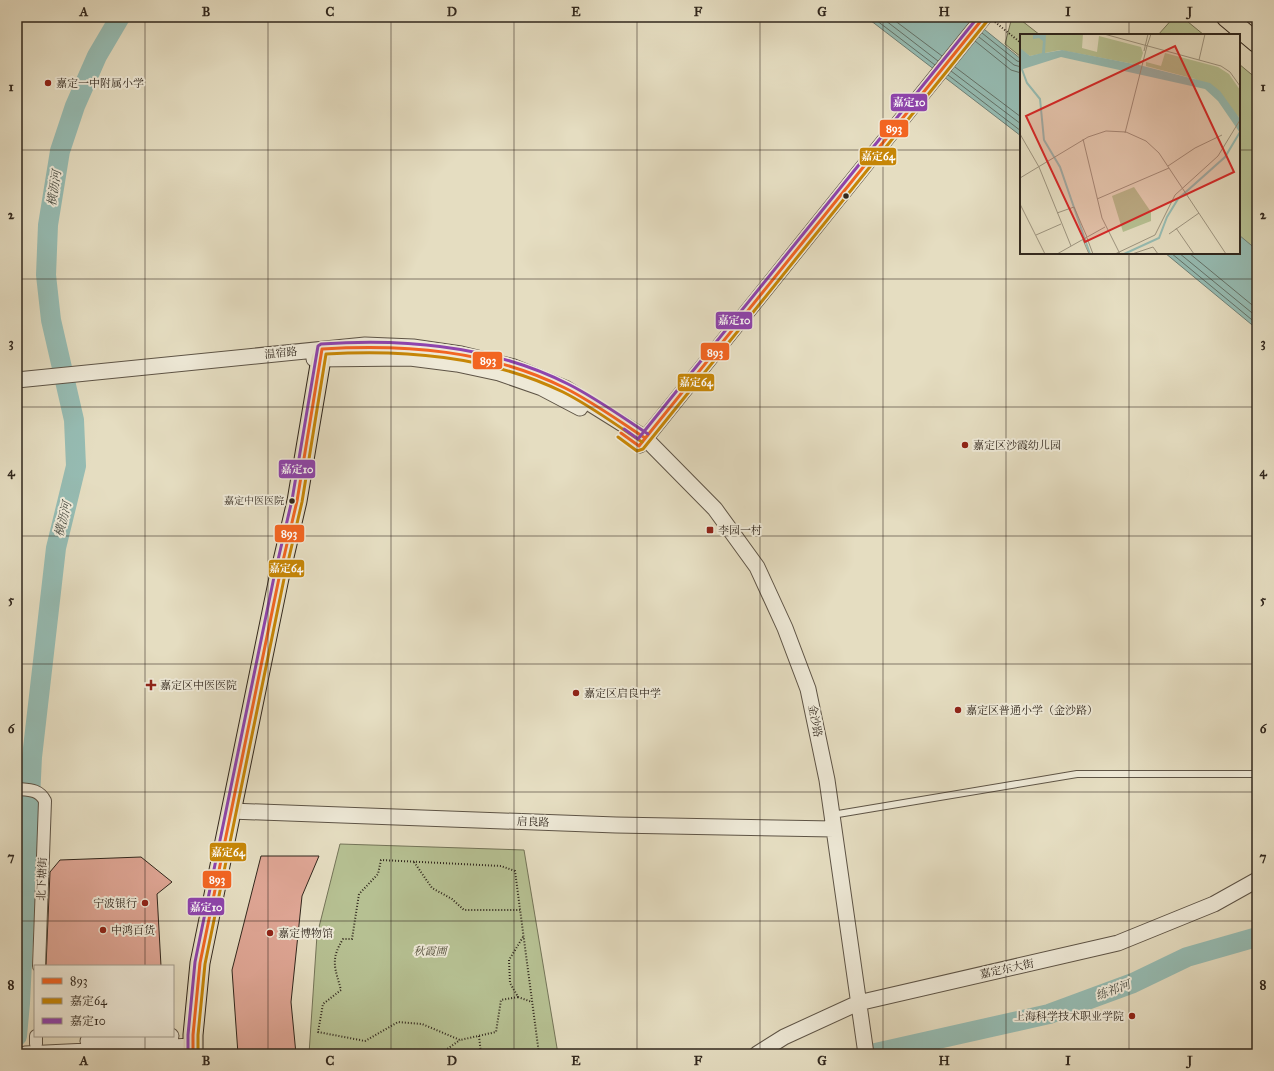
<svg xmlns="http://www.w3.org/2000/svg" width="1274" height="1071" font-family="'IM FELL Great Primer','Noto Serif SC',serif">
	<rect width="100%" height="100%" fill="#e5ddc1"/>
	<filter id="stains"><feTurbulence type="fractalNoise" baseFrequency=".005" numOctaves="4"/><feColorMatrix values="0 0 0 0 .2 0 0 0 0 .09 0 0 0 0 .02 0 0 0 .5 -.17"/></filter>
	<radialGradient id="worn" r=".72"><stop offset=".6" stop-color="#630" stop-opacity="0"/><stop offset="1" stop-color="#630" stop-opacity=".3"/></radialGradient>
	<path fill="#b6c092" stroke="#747458" d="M1012 17H1017L1040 35H1021V57L1005 44Z
		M1174 17H1182L1204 35H1158Z
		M1239 64 1257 79V254L1239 239Z
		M340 844 524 850 558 1054H309L317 935Z"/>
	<path fill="#96bcb3" stroke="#6e8077" d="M866 17H969L1021 59V136Z
		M1239 235 1257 250V329L1165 253H1239Z"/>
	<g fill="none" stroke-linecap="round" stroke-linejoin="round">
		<path stroke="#647268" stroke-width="1" d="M872 17 935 65
			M881 17 938 61
			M890 17 942 56
			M982 33 1017 61 1021 62
			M979 37 1014 65 1021 67
			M975 41 1011 70 1021 73
			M955 67 1021 117
			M951 71 1021 124
			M948 75 1021 131
			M1171 253 1257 324
			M1179 253 1257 317
			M1189 253 1257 309"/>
		<path stroke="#96bcb3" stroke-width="20" d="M17 1036 20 1003 32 757 56 548 76 466 74 420 51 320 46 275 48 225 60 151 75 106 97 56 120 17
			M871 1054 1049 1014 1133 983 1187 957 1257 937"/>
	</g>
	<path fill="#dfa695" stroke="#31271d" d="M261 856H319L302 896 291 1002 296 1054H238L232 970Z
		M141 857 172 882 157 894 161 966H46L50 872 60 860Z"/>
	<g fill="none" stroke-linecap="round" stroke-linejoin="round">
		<defs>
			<path id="service" d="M832 815 1077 774H1257"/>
			<path id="minor" d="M17 789C29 790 39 789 45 801L39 966
				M36 1044V1036"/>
			<path id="tertiary" d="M314 359 410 358 457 364 499 373 542 388 580 408
				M17 380 365 345 413 347 461 354 514 367 565 388 645 438 715 509 757 567 785 628 808 689 827 780 866 1054
				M640 445 984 17
				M231 811 616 825 834 829
				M88 1041 171 1036
				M25 1054 193 1046
				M757 1054 784 1037 858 1003 1118 943 1214 904 1257 880"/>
			<path id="primary" d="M1226 17 1257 43
				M193 1054V1035L200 963 279 578 297 501 321 359"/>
		</defs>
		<use href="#service" stroke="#5e5446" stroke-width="8"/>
		<use href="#minor" stroke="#5e5446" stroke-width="14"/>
		<use href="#tertiary" stroke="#5e5446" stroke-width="17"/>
		<use href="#primary" stroke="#31271d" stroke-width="21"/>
		<path stroke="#31271d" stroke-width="2" stroke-dasharray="1 2" stroke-linecap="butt" d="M995 22 1021 43
			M414 862 432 888 452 899 464 910H520
			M523 937 509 960 510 983 518 997 532 1002
			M518 997 501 1000 496 1032 460 1040 422 1024 398 1022 365 1041 318 1032 323 1004 341 990C335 968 330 960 343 939H352L359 894 378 874 381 860 501 866 515 871 539 1054
			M479 1036 481 1054
			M440 1054 460 1040"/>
		<use href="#service" stroke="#eee9d7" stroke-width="6"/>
		<use href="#minor" stroke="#eee9d7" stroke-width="12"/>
		<use href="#tertiary" stroke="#eee9d7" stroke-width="15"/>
		<use href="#primary" stroke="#e5ddc1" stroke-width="19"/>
		<defs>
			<path id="bus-1" d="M621 433 639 446 984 17
				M193 1054V1035L200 963 279 578 297 501 322 349C405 344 489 350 565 388 593 402 619 421 645 438"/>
			<path id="bus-2" d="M618 437 637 451 643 449 988 20
				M198 1054V1035L205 964 284 579 302 502 326 354C407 349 489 356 563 392 591 406 616 425 642 442"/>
			<path id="bus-3" d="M624 429 638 439 978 17
				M188 1054V1035L195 962 274 577 292 500 318 346 321 344C405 338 491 345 568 384 596 398 622 417 648 434"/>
		</defs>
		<use href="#bus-1" stroke="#eee9d7" stroke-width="6"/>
		<use href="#bus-2" stroke="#eee9d7" stroke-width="6"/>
		<use href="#bus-3" stroke="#eee9d7" stroke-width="6"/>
		<use href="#bus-1" stroke="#f26522" stroke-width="3"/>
		<use href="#bus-2" stroke="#c68607" stroke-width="3"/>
		<use href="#bus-3" stroke="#8e44ad" stroke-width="3"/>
	</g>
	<path fill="none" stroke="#31271d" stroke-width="1" stroke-opacity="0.55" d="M145 17V966M268 17V1054M391 17V1054M514 17V1054M637 17V1054M760 17V1054M883 17V1054M1006 17V1054M1129 17V35M17 150H1021M1239 150H1257M1129 253V1054M17 279H1257M17 407H1257M17 536H1257M17 664H1257M17 792H1257M17 921H1257M145 1036V1054"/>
	<g fill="#8f2418" stroke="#eee9d7" stroke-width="1.5">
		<circle cx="48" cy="83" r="4"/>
		<circle cx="965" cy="445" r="4"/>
		<rect x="706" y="526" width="8" height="8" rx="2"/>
		<path d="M149 679h4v4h4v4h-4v4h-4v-4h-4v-4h4z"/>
		<circle cx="576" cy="693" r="4"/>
		<circle cx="958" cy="710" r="4"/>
		<circle cx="145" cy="903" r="4"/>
		<circle cx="103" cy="930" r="4"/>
		<circle cx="270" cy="933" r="4"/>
		<circle cx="1132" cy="1016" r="4"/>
	</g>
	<g fill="#31271d" stroke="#eee9d7" stroke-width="1.5">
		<circle cx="846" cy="196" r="3.5"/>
		<circle cx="292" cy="501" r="3.5"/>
	</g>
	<g text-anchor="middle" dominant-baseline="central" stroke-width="4" stroke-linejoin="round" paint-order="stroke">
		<g font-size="10" fill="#31271d" stroke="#eee9d7" text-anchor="end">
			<text x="284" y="501">嘉定中医医院</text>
		</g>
		<g font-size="11" fill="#31271d" stroke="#eee9d7" text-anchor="start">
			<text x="56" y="83">嘉定一中附属小学</text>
			<text x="973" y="445">嘉定区沙霞幼儿园</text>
			<text x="718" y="530">李园一村</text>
			<text x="160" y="685">嘉定区中医医院</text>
			<text x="584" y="693">嘉定区启良中学</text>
			<text x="966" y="710">嘉定区普通小学（金沙路）</text>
			<text x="137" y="903" text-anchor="end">宁波银行</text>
			<text x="111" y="930">中鸿百货</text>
			<text x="278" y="933">嘉定博物馆</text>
			<text x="1124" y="1016" text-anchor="end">上海科学技术职业学院</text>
		</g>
		<g font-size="11" fill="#31271d" stroke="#eee9d7">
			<text transform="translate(281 353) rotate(-6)">温宿路</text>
			<text transform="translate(815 721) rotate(79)">金沙路</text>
			<text transform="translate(533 822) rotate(2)">启良路</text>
			<text transform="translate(42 879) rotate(-88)">北下塘街</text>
			<text transform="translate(1007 969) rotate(-12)">嘉定东大街</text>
		</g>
		<g font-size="11" font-style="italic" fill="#524d3a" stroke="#eee9d7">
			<text x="430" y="951">秋霞圃</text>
		</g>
		<g font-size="12" font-style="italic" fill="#4a4c42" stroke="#eee9d7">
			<text transform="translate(54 188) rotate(-81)">横沥河</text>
			<text transform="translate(63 519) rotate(-76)">横沥河</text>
			<text transform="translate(1113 990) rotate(-20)">练祁河</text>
		</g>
	</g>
	<g transform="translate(1020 34)">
		<rect width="220" height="220" fill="#e5ddc1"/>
		<path d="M0 0H63L62 14 77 18 79 2 121 13 123 19 119 31 40 16 10 22 0 15ZM145 19 198 33 209 40 220 56V84L175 45 126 32V28L141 32ZM114 153 131 178V187L103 198 92 162Z" fill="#b6c092"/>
		<path d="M13 0H26L25 19 42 16 119 31 190 49 200 57 220 85V99L198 67 185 55 41 23 0 36V14L10 22 22 19 23 7 19 4 13 5Z" fill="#96bcb3"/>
		<path fill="none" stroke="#96bcb3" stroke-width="2" d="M0 30 7 49 20 65 24 106 40 133 70 220M104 220 139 204 147 183 158 165 205 123 220 98"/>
		<path fill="none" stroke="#9d947f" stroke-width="1" d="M84 0 201 32 210 38 220 52M127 12 131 0M124 17 128 0M179 26 185 0M105 99 127 12M0 100 19 133 51 212M63 105 82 184 100 220M148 132 175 114 202 101M0 144 68 103 86 97 106 98 126 107 139 119 206 220M77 165 149 134M0 170 25 220M37 179 54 173 67 203M156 194 174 220M149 200 179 179M16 201 41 190M67 204 73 220M63 206 69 220M37 220 85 193M95 220 135 201 155 161 198 122 220 86M112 220 133 213 138 220"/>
		<path fill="#d62828" fill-opacity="0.15" stroke="#d62828" stroke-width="2" d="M155 12 214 138 65 208 6 82Z"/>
		<rect width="220" height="220" fill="none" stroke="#31271d" stroke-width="2"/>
	</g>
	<g stroke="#eee9d7" stroke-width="1.5">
		<rect x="890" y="93" width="38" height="19" rx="4" fill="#8e44ad"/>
		<rect x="879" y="119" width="30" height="19" rx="4" fill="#f26522"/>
		<rect x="859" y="147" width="38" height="19" rx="4" fill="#c68607"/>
		<rect x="715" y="311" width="38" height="19" rx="4" fill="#8e44ad"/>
		<rect x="700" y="342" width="30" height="19" rx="4" fill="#f26522"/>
		<rect x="472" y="351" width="31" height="19" rx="4" fill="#f26522"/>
		<rect x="677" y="373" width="38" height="19" rx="4" fill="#c68607"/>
		<rect x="278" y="459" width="38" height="20" rx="4" fill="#8e44ad"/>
		<rect x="274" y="524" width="31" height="19" rx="4" fill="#f26522"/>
		<rect x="268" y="559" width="37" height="19" rx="4" fill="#c68607"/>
		<rect x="209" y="842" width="38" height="20" rx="4" fill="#c68607"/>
		<rect x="202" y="870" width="30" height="19" rx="4" fill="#f26522"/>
		<rect x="187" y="897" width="38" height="19" rx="4" fill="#8e44ad"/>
	</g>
	<g font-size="11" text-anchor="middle" font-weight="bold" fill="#fff">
		<text x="909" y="106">嘉定10</text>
		<text x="894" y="132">893</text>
		<text x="878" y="160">嘉定64</text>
		<text x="734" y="324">嘉定10</text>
		<text x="715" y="356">893</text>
		<text x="488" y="364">893</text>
		<text x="696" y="386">嘉定64</text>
		<text x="297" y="473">嘉定10</text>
		<text x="289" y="537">893</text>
		<text x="286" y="572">嘉定64</text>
		<text x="228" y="856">嘉定64</text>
		<text x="217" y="883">893</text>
		<text x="206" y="911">嘉定10</text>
	</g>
	<rect width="1274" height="1071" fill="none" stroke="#e5ddc1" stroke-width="44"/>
	<rect x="34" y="965" width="140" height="72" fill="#eee9d7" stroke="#a29b8d"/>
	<rect x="42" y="978" width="20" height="6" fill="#f26522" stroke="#a29b8d"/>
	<text x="70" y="985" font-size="12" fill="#31271d">893</text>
	<rect x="42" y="998" width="20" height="6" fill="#c68607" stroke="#a29b8d"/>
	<text x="70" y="1005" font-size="12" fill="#31271d">嘉定64</text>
	<rect x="42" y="1018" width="20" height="6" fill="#8e44ad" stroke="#a29b8d"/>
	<text x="70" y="1025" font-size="12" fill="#31271d">嘉定10</text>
	<rect x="22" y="22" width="1230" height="1027" fill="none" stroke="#31271d" stroke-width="1.5"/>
	<g font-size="13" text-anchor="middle" font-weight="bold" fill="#31271d">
		<text x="84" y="16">A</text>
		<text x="206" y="16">B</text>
		<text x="330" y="16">C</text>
		<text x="452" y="16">D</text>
		<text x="576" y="16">E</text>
		<text x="698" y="16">F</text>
		<text x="822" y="16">G</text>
		<text x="944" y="16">H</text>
		<text x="1068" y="16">I</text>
		<text x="1190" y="16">J</text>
		<text x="11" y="91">1</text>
		<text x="1263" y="91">1</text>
		<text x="11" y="219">2</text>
		<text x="1263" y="219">2</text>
		<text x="11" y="347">3</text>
		<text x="1263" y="347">3</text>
		<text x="11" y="476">4</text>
		<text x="1263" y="476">4</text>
		<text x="11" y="604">5</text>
		<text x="1263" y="604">5</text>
		<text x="11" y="733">6</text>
		<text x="1263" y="733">6</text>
		<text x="11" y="861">7</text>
		<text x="1263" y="861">7</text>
		<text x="11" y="989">8</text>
		<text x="1263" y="989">8</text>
		<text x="84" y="1065">A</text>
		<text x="206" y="1065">B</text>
		<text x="330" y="1065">C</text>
		<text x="452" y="1065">D</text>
		<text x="576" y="1065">E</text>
		<text x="698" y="1065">F</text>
		<text x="822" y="1065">G</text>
		<text x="944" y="1065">H</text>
		<text x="1068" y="1065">I</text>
		<text x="1190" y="1065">J</text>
	</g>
	<rect width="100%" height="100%" filter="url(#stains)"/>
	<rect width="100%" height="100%" fill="url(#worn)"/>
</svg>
